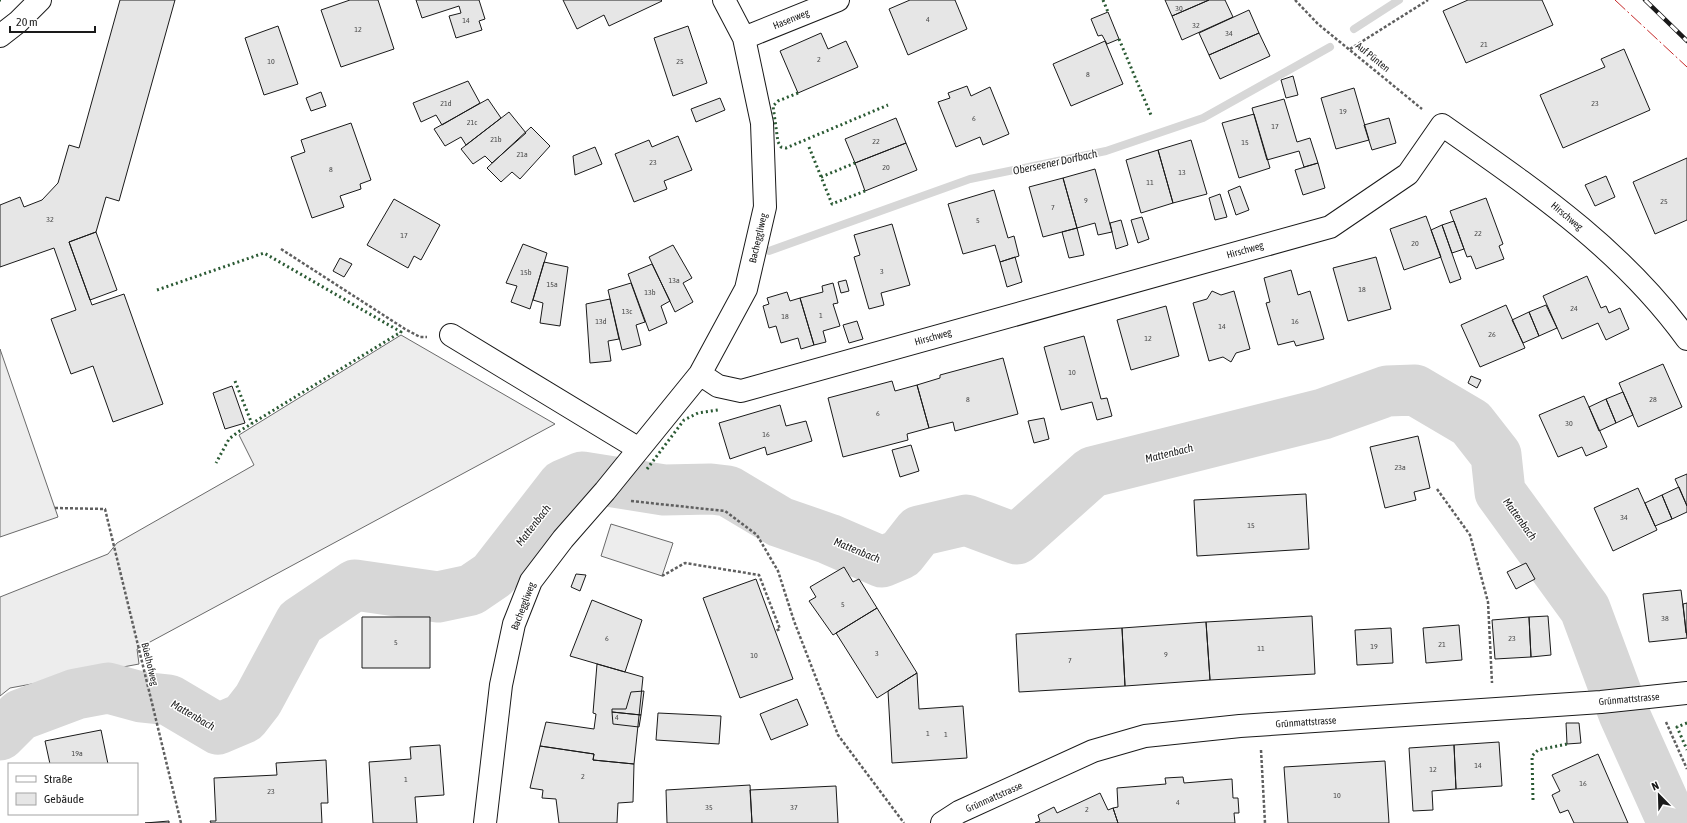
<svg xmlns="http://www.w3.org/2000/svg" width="1687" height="823" font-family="'Asap Condensed',sans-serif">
	<rect width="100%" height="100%" fill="#fff"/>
	<path fill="#ededed" stroke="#6a6a6a" d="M401 335 555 424 137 649 139 664 10 688 0 696V597L108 554 117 543 254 465 239 435Z
		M0 349 58 517 0 537Z
		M611 524 673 543 662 576 601 556Z"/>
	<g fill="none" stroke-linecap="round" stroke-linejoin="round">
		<path stroke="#d7d7d7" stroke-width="8" d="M1354 29 1399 0
			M769 251 970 179 1106 151 1203 118 1330 47"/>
		<path stroke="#d7d7d7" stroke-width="51" d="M0 735 20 715 76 694 108 688 141 697 169 700 218 729 244 718 258 700 300 622 355 585 438 597 471 590 493 575 563 485 582 477 664 490 711 489 728 491 780 522 829 539 882 562 901 554 919 531 966 520 1017 539 1092 472 1323 414 1387 391 1415 390 1471 423 1496 455 1500 492 1585 609 1624 714 1673 823"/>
	</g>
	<path fill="#e6e6e6" stroke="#1a1a1a" d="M120 0H175L119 201 106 197 96 232 69 242 92 305 124 294 163 404 113 422 93 366 71 374 51 319 76 310 54 248 0 267V205L20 197 24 207 42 200 58 183 69 145 79 148Z
		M350 0H378L394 49 341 67 321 10Z
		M416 0H479L485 19 479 21 482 30 456 38 449 16 461 13 459 6 422 18Z
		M563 0H661L662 1 609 26 604 15 577 29Z
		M910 0H955L967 29 908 55 889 9Z
		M1165 0H1209L1172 16Z
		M1209 0H1225L1233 17 1182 40 1172 16Z
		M1468 0H1542L1553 25 1466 63 1443 11Z
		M1249 10 1259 33 1209 55 1199 33Z
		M1108 12 1119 39 1107 44 1102 35 1098 36 1091 19Z
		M278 26 298 84 264 95 245 38Z
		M688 26 707 83 673 96 654 38Z
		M821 33 828 49 846 41 858 67 798 93 780 51Z
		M1259 33 1270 56 1220 79 1209 55Z
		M1105 41 1123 84 1071 106 1053 64Z
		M1624 49 1650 110 1563 148 1540 95 1605 67 1601 59Z
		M1293 76 1298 95 1286 98 1281 80Z
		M468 81 480 103 442 125 436 115 421 122 413 103Z
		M967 86 971 96 990 87 1009 134 983 145 980 137 956 147 938 102 950 98 948 93Z
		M1354 88 1369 140 1336 149 1321 98Z
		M321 92 326 106 311 111 306 98Z
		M720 98 725 110 696 122 691 109Z
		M488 99 501 118 466 145 461 137 445 146 434 129Z
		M1284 99 1297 142 1310 138 1318 163 1304 167 1299 151 1267 160 1252 108Z
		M509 112 526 133 492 163 485 156 473 164 461 149Z
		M1254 114 1270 168 1239 178 1222 123Z
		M896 118 906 143 855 163 845 139Z
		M1389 118 1396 143 1372 150 1364 125Z
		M351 123 371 180 360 184 361 189 340 196 344 207 312 218 291 157 305 152 301 140Z
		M531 127 550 146 520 179 512 172 501 182 487 168Z
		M678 136 692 170 664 181 667 189 634 202 615 154 649 140 652 147Z
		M1191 140 1207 194 1173 203 1158 150Z
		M906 143 917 170 865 191 855 163Z
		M595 147 602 164 575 175 573 156Z
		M1158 150 1173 203 1141 213 1126 160Z
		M1687 158V220L1655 234 1633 182Z
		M1318 163 1325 188 1303 195 1295 170Z
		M1095 169 1112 232 1098 235 1095 223 1077 228 1063 178Z
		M1606 176 1615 197 1595 206 1585 185Z
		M1063 178 1077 228 1043 237 1029 187Z
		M1240 186 1249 210 1236 215 1228 191Z
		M994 190 1008 238 1014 236 1019 256 1000 262 995 245 963 254 948 204Z
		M1220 194 1227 217 1215 220 1209 198Z
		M1486 198 1503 244 1499 246 1504 259 1476 269 1471 256 1467 257 1450 211Z
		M394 199 440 225 421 260 414 256 408 268 367 245Z
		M1426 216 1441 257 1404 270 1390 229Z
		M1142 217 1149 239 1138 243 1131 220Z
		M1121 220 1128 245 1116 249 1110 223Z
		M1454 221 1464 249 1452 253 1442 225Z
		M892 224 910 285 881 293 884 305 869 309 854 257 860 255 854 235Z
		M1442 225 1461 279 1450 283 1431 230Z
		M1077 228 1084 255 1069 258 1062 232Z
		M96 232 117 290 90 300 69 242Z
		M523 244 547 253 530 309 511 302 517 286 506 283Z
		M673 245 692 278 683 283 693 302 675 312 649 257Z
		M1015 257 1022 282 1007 287 1000 262Z
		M1376 257 1391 309 1348 321 1333 268Z
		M340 258 352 264 344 277 333 271Z
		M544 262 568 267 560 326 540 323 543 303 533 300Z
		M652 264 670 301 661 306 667 323 649 331 628 274Z
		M1291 270 1298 295 1310 291 1324 339 1296 346 1294 341 1278 345 1266 303 1270 302 1264 278Z
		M1587 276 1601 308 1606 306 1609 313 1620 308 1629 329 1606 340 1598 323 1562 339 1543 296Z
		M846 280 849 291 841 293 838 282Z
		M631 283 645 322 636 325 641 345 622 350 608 290Z
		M833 283 838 303 833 304 840 326 823 331 826 342 814 345 800 298 823 292 822 286Z
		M1212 291 1221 295 1234 291 1250 349 1236 353 1231 362 1223 357 1209 361 1193 303 1207 299Z
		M787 292 790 301 800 298 814 345 801 349 798 338 781 343 776 326 769 328 763 306 769 304 767 298Z
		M610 299 619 339 608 341 611 361 590 363 586 304Z
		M1506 305 1525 348 1480 367 1461 325Z
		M1546 305 1557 328 1539 336 1529 312Z
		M1166 306 1179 356 1131 370 1117 320Z
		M1529 312 1539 336 1523 343 1512 320Z
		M857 321 863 339 849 343 843 325Z
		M1084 336 1101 399 1107 398 1112 416 1097 420 1092 402 1061 410 1044 347Z
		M1003 358 1018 414 955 431 953 422 929 428 917 385 940 378V375Z
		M1663 364 1682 407 1638 427 1619 383Z
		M1471 376 1481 380 1477 388 1468 383Z
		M892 381 895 391 917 385 929 428 907 434 908 440 843 457 828 398Z
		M232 386 245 423 225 429 213 393Z
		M1623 392 1633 415 1616 423 1606 399Z
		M1584 396 1607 447 1586 456 1582 447 1558 457 1539 415Z
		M1606 399 1616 423 1599 431 1589 407Z
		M780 405 786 426 806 421 812 441 767 455 765 447 730 459 719 423Z
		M1044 418 1049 439 1034 443 1028 421Z
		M1418 436 1430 488 1414 492 1416 500 1385 508 1370 447Z
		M911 445 919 471 900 477 892 450Z
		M1687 474V506L1675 479Z
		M1679 487 1687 506V512L1672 519 1662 495Z
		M1638 488 1657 530 1613 551 1594 508Z
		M1306 494 1309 549 1197 556 1194 500Z
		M1662 495 1672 519 1655 526 1645 503Z
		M1526 563 1535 579 1516 589 1507 572Z
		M844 567 853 582 859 579 877 608 833 635 809 601 816 597 810 587Z
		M576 574 586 575 580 591 571 587Z
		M756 579 793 679 740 698 703 598Z
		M1681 590 1687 638 1649 642 1643 594Z
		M592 600 642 620 625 672 570 656Z
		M1687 603V633H1686L1683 604Z
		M877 608 917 673 877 698 836 633Z
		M1312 616 1315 674 1210 680 1206 622Z
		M1548 616 1551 655 1531 657 1529 617Z
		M362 617H430V668H362Z
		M1529 617 1531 657 1495 659 1492 620Z
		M1206 622 1210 680 1125 686 1122 628Z
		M1459 625 1462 660 1426 663 1423 628Z
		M1122 628 1125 686 1019 692 1016 634Z
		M1391 628 1393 663 1357 665 1355 630Z
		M597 664 643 677 634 764 593 760 594 754 540 746 546 722 594 729 596 714 593 713Z
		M917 673 919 709 963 706 967 758 892 763 888 691Z
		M644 691 641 715 612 712V709H626L631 692Z
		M797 699 808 725 771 740 760 714Z
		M612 712 641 715 639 727 613 724Z
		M658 713 721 716 719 744 656 740Z
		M1566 723H1579L1581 743 1567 744Z
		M101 730 108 764H50L45 741Z
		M1499 742 1502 786 1456 789 1454 745Z
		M440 745 444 795 415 797 417 823H373L369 762 411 759 410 747Z
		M1454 745 1456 789 1432 791 1433 810 1413 811 1409 748Z
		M540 746 594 754 593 760 634 764 633 802 618 803 617 823H559L556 799 542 798 543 790 530 788Z
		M1598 754 1628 823H1574L1568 810 1560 813 1552 795 1560 791 1552 775Z
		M326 760 328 803H321L322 823H211L210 821H216L214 778 277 775 276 763Z
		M1385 761 1389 823H1288L1284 767Z
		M1183 777 1184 783 1232 779 1233 798H1238L1239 813H1234L1235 823H1118L1113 808 1118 807 1117 788 1166 784 1165 778Z
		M750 785 752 823H667L666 790Z
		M836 786 838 823H752L750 790Z
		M1100 793 1108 810 1113 808 1118 823H1035L1040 821 1038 815 1054 807 1057 813Z
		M169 821V823H145Z"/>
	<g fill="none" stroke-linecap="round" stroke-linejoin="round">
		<defs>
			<path id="minor" d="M0 36 18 22 40 0
				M744 38 838 0
				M451 335 639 449
				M700 374 718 386 741 391 1330 227 1408 174 1442 125C1533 189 1621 248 1687 339
				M485 823 501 685 514 624 531 581 563 539 605 491 700 374 746 289 765 207 762 123 744 38 724 0
				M942 823 959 812 1093 751 1145 736 1240 726 1601 702 1687 693"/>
		</defs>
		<use href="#minor" stroke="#1a1a1a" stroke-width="24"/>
		<path stroke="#5f5f5f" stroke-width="2.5" stroke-dasharray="3 2" stroke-linecap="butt" d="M1295 0 1318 24 1422 109
			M1350 49 1428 0
			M281 249 405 329 420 337H427
			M1437 489 1470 535 1488 602 1492 683
			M631 501 725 511 757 535 778 571 794 621 838 735 904 823
			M55 508 105 509 181 823
			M662 576 685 563 759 575 780 629 775 631
			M1666 722 1687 769
			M1261 750 1265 823"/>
		<use href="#minor" stroke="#fff" stroke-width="22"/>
		<defs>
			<path id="rail" d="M1645 0 1687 41"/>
		</defs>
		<use href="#rail" stroke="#1a1a1a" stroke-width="4.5"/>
		<use href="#rail" stroke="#fff" stroke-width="3" stroke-dasharray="9" stroke-linecap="butt"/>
		<path stroke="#2b5a34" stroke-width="3" stroke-dasharray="2 3" stroke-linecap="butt" d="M0 0H1
			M1103 0 1108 12
			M1119 39 1151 115
			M798 93 778 101 773 106 778 142 781 147 786 148 888 105
			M809 147 832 204 865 191
			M821 177 855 163
			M157 290 264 253 401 332 238 432 229 439 216 463
			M235 381 252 424
			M647 469 684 420 698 413 718 410
			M1687 723 1677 727 1687 750
			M1533 800 1532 756 1538 750 1567 744"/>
		<path stroke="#c62828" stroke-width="1" stroke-dasharray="14 3 2 3" stroke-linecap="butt" d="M1615 0 1687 67"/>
	</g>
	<g text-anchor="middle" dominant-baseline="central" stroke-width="3" stroke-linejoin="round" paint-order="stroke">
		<g font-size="8" fill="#4d4d4d">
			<text x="1179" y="8">30</text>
			<text x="928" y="19">4</text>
			<text x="466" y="20">14</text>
			<text x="1196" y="25">32</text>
			<text x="358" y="29">12</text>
			<text x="1229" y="33">34</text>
			<text x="1484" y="44">21</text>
			<text x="819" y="59">2</text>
			<text x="271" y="61">10</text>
			<text x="680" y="61">25</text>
			<text x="1088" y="74">8</text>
			<text x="446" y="103">21d</text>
			<text x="1595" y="103">23</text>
			<text x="1343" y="111">19</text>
			<text x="974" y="118">6</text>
			<text x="472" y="122">21c</text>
			<text x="1275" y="126">17</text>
			<text x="496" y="139">21b</text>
			<text x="876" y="141">22</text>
			<text x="1245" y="142">15</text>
			<text x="522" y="154">21a</text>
			<text x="653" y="162">23</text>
			<text x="886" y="167">20</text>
			<text x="331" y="169">8</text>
			<text x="1182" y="172">13</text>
			<text x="1150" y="182">11</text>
			<text x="1086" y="200">9</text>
			<text x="1664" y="201">25</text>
			<text x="1053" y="207">7</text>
			<text x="50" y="219">32</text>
			<text x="978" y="220">5</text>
			<text x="1478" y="233">22</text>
			<text x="404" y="235">17</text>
			<text x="1415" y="243">20</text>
			<text x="882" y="271">3</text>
			<text x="526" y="272">15b</text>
			<text x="674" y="280">13a</text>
			<text x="552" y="284">15a</text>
			<text x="1362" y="289">18</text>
			<text x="650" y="292">13b</text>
			<text x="1574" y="308">24</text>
			<text x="627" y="311">13c</text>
			<text x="821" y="315">1</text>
			<text x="785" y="316">18</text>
			<text x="601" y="321">13d</text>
			<text x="1295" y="321">16</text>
			<text x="1222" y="326">14</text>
			<text x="1492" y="334">26</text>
			<text x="1148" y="338">12</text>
			<text x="1072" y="372">10</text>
			<text x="968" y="399">8</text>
			<text x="1653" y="399">28</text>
			<text x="878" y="413">6</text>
			<text x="1569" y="423">30</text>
			<text x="766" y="434">16</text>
			<text x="1400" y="467">23a</text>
			<text x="1624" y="517">34</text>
			<text x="1251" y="525">15</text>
			<text x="843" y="604">5</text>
			<text x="1665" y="618">38</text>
			<text x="607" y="638">6</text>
			<text x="1512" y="638">23</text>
			<text x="396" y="642">5</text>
			<text x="1442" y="644">21</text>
			<text x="1374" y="646">19</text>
			<text x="1261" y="648">11</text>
			<text x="877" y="653">3</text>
			<text x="1166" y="654">9</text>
			<text x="754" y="655">10</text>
			<text x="1070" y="660">7</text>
			<text x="617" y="717">4</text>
			<text x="928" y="733">1</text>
			<text x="946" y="734">1</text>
			<text x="77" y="753">19a</text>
			<text x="1478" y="765">14</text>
			<text x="1433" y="769">12</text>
			<text x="583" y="776">2</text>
			<text x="406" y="779">1</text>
			<text x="1583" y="783">16</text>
			<text x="271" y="791">23</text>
			<text x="1337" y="795">10</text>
			<text x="1178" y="802">4</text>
			<text x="709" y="807">35</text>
			<text x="794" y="807">37</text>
			<text x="1087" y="809">2</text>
		</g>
		<g font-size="10" fill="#1a1a1a" stroke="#fff">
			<text transform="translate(791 19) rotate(-22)">Hasenweg</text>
			<text transform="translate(1373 57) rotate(39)">Auf Pünten</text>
			<text transform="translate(1567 216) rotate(40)">Hirschweg</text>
			<text transform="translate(758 238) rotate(-77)">Bacheggliweg</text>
			<text transform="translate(1245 250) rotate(-16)">Hirschweg</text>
			<text transform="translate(933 337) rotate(-16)">Hirschweg</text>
			<text transform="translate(523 606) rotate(-69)">Bacheggliweg</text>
			<text transform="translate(150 664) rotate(76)">Büelhofweg</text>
			<text transform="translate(1629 699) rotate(-5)">Grünmattstrasse</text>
			<text transform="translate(1306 722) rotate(-4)">Grünmattstrasse</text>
			<text transform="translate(994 797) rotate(-24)">Grünmattstrasse</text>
		</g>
		<g font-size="11" font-style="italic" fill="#1a1a1a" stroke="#fff">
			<text transform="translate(1055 162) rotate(-12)">Oberseener Dorfbach</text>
			<text transform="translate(1169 453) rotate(-14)">Mattenbach</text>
			<text transform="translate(1520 519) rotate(54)">Mattenbach</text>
			<text transform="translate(533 525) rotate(-52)">Mattenbach</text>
			<text transform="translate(857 550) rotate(22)">Mattenbach</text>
			<text transform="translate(193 715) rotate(30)">Mattenbach</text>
		</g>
	</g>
	<rect x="8" y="763" width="130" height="52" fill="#ffffff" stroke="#a3a3a3"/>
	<rect x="16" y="776" width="20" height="6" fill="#ffffff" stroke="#a3a3a3"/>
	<text x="44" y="783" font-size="12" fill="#1a1a1a">Straße</text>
	<rect x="16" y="793" width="20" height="12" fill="#e6e6e6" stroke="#a3a3a3"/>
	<text x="44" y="803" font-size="12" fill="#1a1a1a">Gebäude</text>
	<g transform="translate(1659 795) rotate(337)" stroke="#ffffff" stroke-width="3" paint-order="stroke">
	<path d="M0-3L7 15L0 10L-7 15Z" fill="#1a1a1a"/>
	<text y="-6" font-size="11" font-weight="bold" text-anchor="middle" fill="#1a1a1a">N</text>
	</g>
	<path d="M10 26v6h85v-6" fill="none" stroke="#1a1a1a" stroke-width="2"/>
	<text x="16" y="26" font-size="12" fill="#1a1a1a" stroke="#ffffff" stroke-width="3" paint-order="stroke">20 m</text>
</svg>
